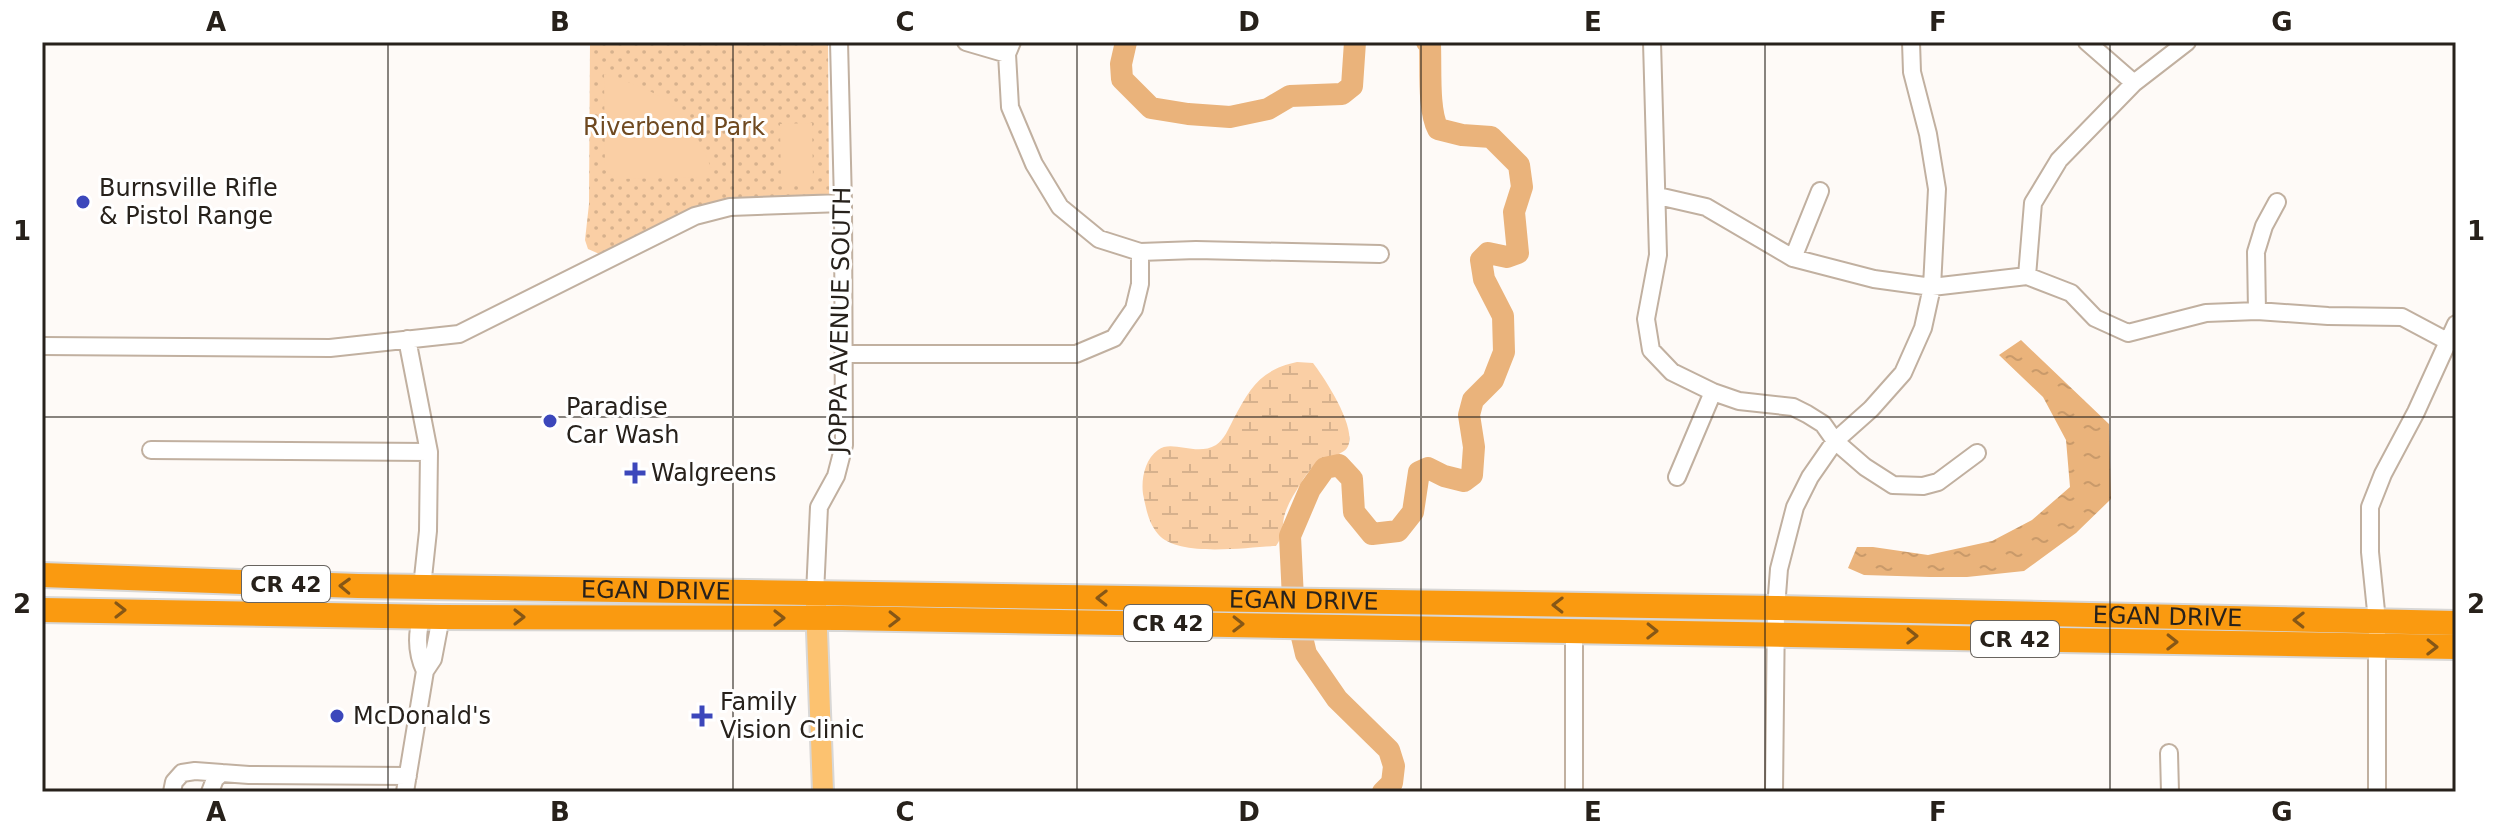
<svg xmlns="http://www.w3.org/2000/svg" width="2498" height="834" font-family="'DejaVu Sans',sans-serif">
	<defs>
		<pattern id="wetland-marsh" width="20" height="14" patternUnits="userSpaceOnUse" patternTransform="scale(2)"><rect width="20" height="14" fill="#facfa5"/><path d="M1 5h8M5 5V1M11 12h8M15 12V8" fill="none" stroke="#d6b18d"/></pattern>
		<pattern id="park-dots" width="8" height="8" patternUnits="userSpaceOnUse" patternTransform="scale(2)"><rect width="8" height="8" fill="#facfa5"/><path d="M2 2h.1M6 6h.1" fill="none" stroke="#d6b18d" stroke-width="1.8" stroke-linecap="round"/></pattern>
		<pattern id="water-ripples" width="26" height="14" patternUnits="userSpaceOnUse" patternTransform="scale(2)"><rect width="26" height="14" fill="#eab37b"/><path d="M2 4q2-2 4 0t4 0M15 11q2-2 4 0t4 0" fill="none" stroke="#c99a6a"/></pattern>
	</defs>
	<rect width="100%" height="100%" fill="#fefaf7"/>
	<path fill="url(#wetland-marsh)" d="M1297 362 1313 363C1324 377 1364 437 1344 451 1323 465 1317 456 1301 483 1294 494 1287 505 1284 517 1282 528 1283 537 1276 546 1246 547 1178 558 1158 534 1148 522 1146 508 1143 494 1141 479 1145 459 1158 450 1172 439 1196 457 1216 445 1224 440 1229 428 1233 420 1250 388 1260 370 1297 362Z"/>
	<path fill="url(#park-dots)" d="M590 42H828L829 196 715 201 604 256 588 249 585 240 589 204Z"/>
	<path fill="#facfa5" d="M604 74C672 95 689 110 715 177L615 179 605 170Z
		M812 123 813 182H781L780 124Z"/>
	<path fill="url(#water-ripples)" d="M2021 340 2109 424 2111 499 2076 533 2024 571 1967 577H1930L1864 575 1848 568 1857 547H1873L1928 555 1992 541 2032 520 2070 487 2066 440 2043 397 1999 355Z"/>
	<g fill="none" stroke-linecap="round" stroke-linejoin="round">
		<path stroke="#eab37b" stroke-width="22" d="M1126 42 1121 64 1122 79 1151 108 1188 114 1230 117 1268 109 1290 96 1342 94 1352 86 1355 42
			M1383 792 1392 783 1394 766 1389 750 1337 699 1306 654 1293 599 1290 536 1310 489 1325 468 1339 465 1352 479 1354 512 1372 534 1398 531 1413 512 1419 472 1428 468 1444 476 1464 481 1472 475 1474 447 1469 415 1473 400 1493 380 1504 352 1503 316 1484 279 1481 260 1488 253 1507 257 1518 253 1514 212 1522 187 1519 165 1491 137 1462 135 1438 129C1428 111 1431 68 1430 45L1427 42"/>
		<defs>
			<path id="minor" d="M966 42 1007 54
				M1012 42 1007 54 1010 107 1034 164 1060 207 1099 239 1140 252 1196 250 1380 254
				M1652 42 1658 255 1646 319 1651 350 1672 372 1713 392 1739 401 1793 407 1807 414 1823 424 1835 441 1865 467 1893 485 1923 486 1938 482 1977 453
				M2087 42 2134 83 2187 42
				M1658 196 1706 207 1793 258 1874 279 1932 287 2027 276 2071 293 2095 318 2128 333 2206 313 2257 311 2328 316 2402 317 2449 342
				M1793 258 1820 191
				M2027 276 2033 203 2059 160 2134 83
				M2257 311 2256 252 2264 226 2277 202
				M407 339 429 452 428 531 422 587
				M42 346 330 348 459 334 695 216 730 207 843 203
				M845 354H1076L1114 338 1134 309 1140 284V252
				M151 450 429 452
				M1677 477 1713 392
				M815 594 819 507 836 476 844 445 843 203 839 42
				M422 616C416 635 417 654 425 671
				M2169 753 2170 792
				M172 792 174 782 182 773 195 771 249 775 408 776
				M210 792 215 779 222 773
				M405 792 425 671 433 659 441 617
				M1574 792V630
				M1774 792 1776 608 1779 569 1795 507 1810 477 1835 441 1871 409 1903 373 1923 328 1932 287 1937 189 1928 134 1912 72 1911 42
				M2377 792V621L2370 552V507L2383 474 2416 412 2456 324"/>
			<path id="major" d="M816 604 823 792"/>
			<g id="highway">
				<path id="s1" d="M42 575 358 586 1776 608 2456 623"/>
				<path d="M42 610 441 617 842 618 2456 647"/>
			</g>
		</defs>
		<use href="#minor" stroke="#c1b0a0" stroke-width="20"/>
		<use href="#major" stroke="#d8d7d6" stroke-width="24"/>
		<use href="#highway" stroke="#d8d7d6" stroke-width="28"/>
		<use href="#minor" stroke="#fff" stroke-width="16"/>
		<use href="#major" stroke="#fcc270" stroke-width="20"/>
		<use href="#highway" stroke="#fa9a10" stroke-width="24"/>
	</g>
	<defs><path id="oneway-chevron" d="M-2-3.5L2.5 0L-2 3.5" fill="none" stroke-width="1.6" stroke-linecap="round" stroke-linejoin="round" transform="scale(2)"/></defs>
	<g stroke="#865716">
		<use href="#oneway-chevron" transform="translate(345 586) rotate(-178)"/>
		<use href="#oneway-chevron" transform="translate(1102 598) rotate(-179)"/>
		<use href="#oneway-chevron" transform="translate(1558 605) rotate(-179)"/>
		<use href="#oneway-chevron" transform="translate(120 610)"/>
		<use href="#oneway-chevron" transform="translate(519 617)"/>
		<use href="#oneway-chevron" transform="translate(779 618)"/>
		<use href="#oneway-chevron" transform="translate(894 619) rotate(1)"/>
		<use href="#oneway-chevron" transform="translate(2299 620) rotate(-179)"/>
		<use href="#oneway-chevron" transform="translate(1238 624) rotate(1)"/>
		<use href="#oneway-chevron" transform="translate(1652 631) rotate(1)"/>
		<use href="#oneway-chevron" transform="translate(1912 636) rotate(1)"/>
		<use href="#oneway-chevron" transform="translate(2172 642) rotate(1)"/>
		<use href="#oneway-chevron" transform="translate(2432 647) rotate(1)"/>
	</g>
	<path fill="none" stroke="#27211b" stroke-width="2" stroke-opacity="0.55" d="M388 42V792M733 42V792M1077 42V792M1421 42V792M1765 42V792M2110 42V792M42 417H2456"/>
	<g fill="#3c47bb" stroke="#fff" stroke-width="3">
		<circle cx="83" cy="202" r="8"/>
		<circle cx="550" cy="421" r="8"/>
		<path d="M631 461h8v8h8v8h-8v8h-8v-8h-8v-8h8z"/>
		<circle cx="337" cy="716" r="8"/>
		<path d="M698 704h8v8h8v8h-8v8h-8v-8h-8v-8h8z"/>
	</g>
	<g text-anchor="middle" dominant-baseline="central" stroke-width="6" stroke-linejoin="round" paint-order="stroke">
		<g fill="#fff" stroke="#68645f" stroke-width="2">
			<rect x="242" y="566" width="88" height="36" rx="6"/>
			<rect x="1124" y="605" width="88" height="36" rx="6"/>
			<rect x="1971" y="621" width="88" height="36" rx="6"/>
		</g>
		<g font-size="22" font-weight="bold" fill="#27211b">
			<text x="286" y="584">CR 42</text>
			<text x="1168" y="623">CR 42</text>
			<text x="2015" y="639">CR 42</text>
		</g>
		<g font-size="24" fill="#6f4920" stroke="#fff">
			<text x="674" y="127">Riverbend Park</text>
		</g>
		<g font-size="24" fill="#27211b" stroke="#fff" text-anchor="start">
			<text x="99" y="188">Burnsville Rifle<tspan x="99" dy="28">&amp; Pistol Range</tspan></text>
			<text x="566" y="407">Paradise<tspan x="566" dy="28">Car Wash</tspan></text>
			<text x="651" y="473">Walgreens</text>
			<text x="720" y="702">Family<tspan x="720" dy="28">Vision Clinic</tspan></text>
			<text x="353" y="716">McDonald's</text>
		</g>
		<g font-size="24" fill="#27211b" stroke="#fff">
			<text transform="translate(840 320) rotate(-89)">JOPPA AVENUE SOUTH</text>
			<text stroke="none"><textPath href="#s1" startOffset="614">EGAN DRIVE</textPath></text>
			<text stroke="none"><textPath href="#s1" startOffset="1262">EGAN DRIVE</textPath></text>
			<text stroke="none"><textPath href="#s1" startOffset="2126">EGAN DRIVE</textPath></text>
		</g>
	</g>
	<rect width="2498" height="834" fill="none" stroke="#ffffff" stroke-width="88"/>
	<rect x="44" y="44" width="2410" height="746" fill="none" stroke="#27211b" stroke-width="3"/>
	<g font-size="26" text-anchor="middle" font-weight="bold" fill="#27211b">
		<text x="216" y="31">A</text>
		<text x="560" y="31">B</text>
		<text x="905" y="31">C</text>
		<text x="1249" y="31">D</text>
		<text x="1593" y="31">E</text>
		<text x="1938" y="31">F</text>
		<text x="2282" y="31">G</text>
		<text x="22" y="240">1</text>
		<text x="2476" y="240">1</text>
		<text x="22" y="613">2</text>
		<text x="2476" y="613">2</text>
		<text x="216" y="821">A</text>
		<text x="560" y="821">B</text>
		<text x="905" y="821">C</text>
		<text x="1249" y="821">D</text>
		<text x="1593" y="821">E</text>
		<text x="1938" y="821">F</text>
		<text x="2282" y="821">G</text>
	</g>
</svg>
